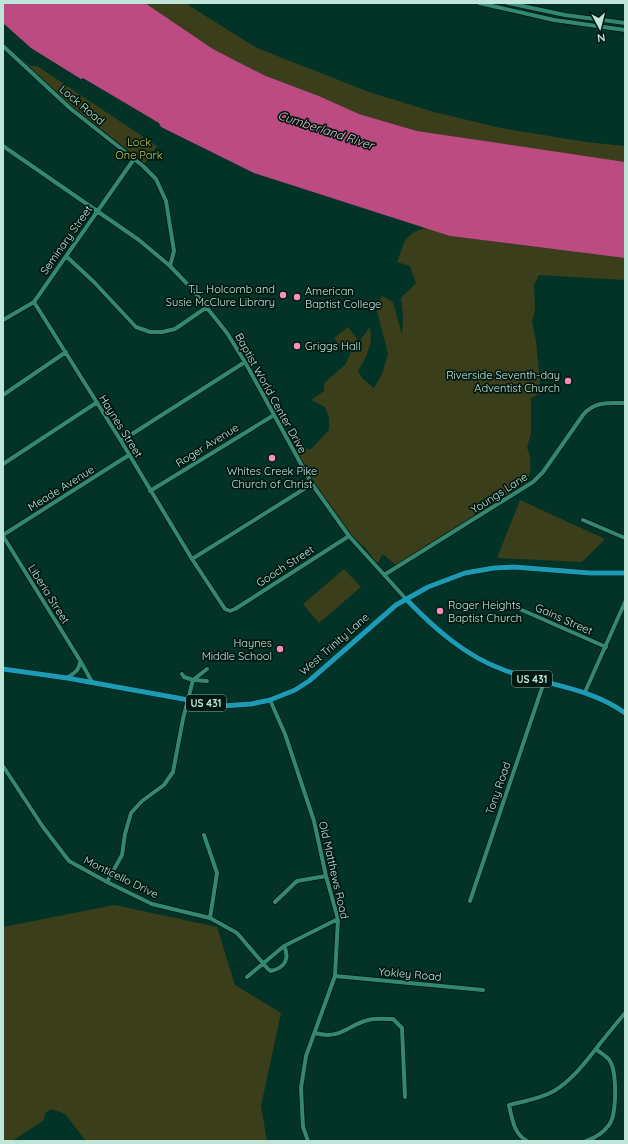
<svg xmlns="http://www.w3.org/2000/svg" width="628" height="1144" font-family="Quicksand,sans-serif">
	<rect width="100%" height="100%" fill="#033327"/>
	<path fill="#3b3e1a" d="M145 3H185L257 48 369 92 434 112 501 128 586 142 625 146V163L417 131 359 114 319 96 266 76 238 62 213 49Z
		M21 58 30 66H37L157 146 143 166 71 109 19 60Z
		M426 228 450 236 625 258V280L539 275 534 285 535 310 532 322 536 341 541 393 531 398V433L527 448C533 458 530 475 527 487L398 567 384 555 381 556 379 562H375C370 552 359 540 349 536L296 457 302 446 310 450 329 430V418L325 407 311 400 324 391V383L345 365 351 352 370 327 371 341 366 357 358 371 363 379 374 388 382 374 388 354 376 307 382 296 393 302 402 335 403 316 401 298 416 283 410 266 397 262 405 240 414 232Z
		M348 327 358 340 344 351 334 338Z
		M520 500 605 539 582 562 497 558Z
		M344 569 361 587 319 623 303 604Z
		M115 905 217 927 235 985 281 1013 261 1106 267 1141H86L65 1114 52 1109 45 1113 44 1120 12 1141H3V927Z"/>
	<path fill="#bc4b82" d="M3 3H145L213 49 238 62 266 76 319 96 359 114 417 131 625 162V258L450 236 254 173 161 127 159 123 83 78 81 79 31 48 3 23Z"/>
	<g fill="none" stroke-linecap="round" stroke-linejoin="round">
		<defs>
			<path id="minor" d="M479 3 554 20 625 30
				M508 3 565 15 625 23
				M3 46 71 109 143 166 156 179 166 201 174 251 170 266
				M3 146 139 240 170 266 192 289 227 333 245 362 312 484 349 536 406 599
				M66 256 94 282 136 327 150 332H162L175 329 207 307
				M34 302 121 441 192 559 225 609 230 611 235 609 349 536
				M3 320 34 302 134 159
				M3 395 66 352
				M121 441 245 362
				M3 464 96 403
				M150 491 274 415
				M583 520 625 538
				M3 535 129 455
				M3 536 81 662 92 682
				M192 559 312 484
				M384 575 533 482 543 472 583 415C594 401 609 403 625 403
				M515 607 606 647
				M182 674 184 677 193 680 207 669
				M67 678C74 673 79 671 80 662
				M585 692 625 602
				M270 700 285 734 314 821 326 876 338 919 335 976 306 1056 301 1088 303 1127 308 1141
				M3 766 43 827 69 861 107 882 152 904 210 918 237 933 268 969 271 971C285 968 290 958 284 946
				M204 835 217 873 210 918
				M107 882 122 855 125 834 131 813 142 801 164 785 173 772 183 719 193 680 207 681
				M470 901 544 682
				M275 902 297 881 326 876
				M335 976 483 990
				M247 977 284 946 338 919
				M315 1033C340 1040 346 1026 368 1020 376 1018 385 1019 393 1019L402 1028 405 1097
				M527 1141C514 1134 512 1119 509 1105 524 1101 540 1099 554 1091 571 1081 583 1065 595 1050 605 1037 615 1025 625 1013
				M586 1141C595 1138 603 1133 609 1125 617 1114 617 1073 610 1061 607 1056 600 1053 596 1049"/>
			<path id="major" d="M406 599C434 628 465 656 504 670 545 685 589 687 625 713
				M3 669 67 678 222 706 251 704 270 700 295 690 309 681 396 605 428 587 465 573 494 568 514 567 590 573H625"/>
		</defs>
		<use href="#minor" stroke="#001811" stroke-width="5.5"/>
		<use href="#major" stroke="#001811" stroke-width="6"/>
		<use href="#minor" stroke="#348872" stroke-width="4"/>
		<use href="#major" stroke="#1d9ab4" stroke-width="5"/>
	</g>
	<g fill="#fd8ec0" stroke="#001811" stroke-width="1.5">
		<circle cx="283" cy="295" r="4"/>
		<circle cx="297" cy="297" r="4"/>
		<circle cx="297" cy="346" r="4"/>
		<circle cx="568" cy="381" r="4"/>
		<circle cx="272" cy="458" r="4"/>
		<circle cx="440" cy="611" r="4"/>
		<circle cx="280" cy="649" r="4"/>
	</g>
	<g text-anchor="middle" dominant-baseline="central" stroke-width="3.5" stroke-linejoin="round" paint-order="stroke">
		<g fill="#001811" stroke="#86a89c" stroke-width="1">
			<rect x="512" y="671" width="40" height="16" rx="3"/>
			<rect x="186" y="695" width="40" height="16" rx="3"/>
		</g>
		<g font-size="10" font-weight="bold" fill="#bfe5d8">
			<text x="532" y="679">US 431</text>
			<text x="206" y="703">US 431</text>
		</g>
		<g font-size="11" fill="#bfe5d8" stroke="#001811">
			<text transform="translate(82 105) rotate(40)">Lock Road</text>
			<text transform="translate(66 240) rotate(-55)">Seminary Street</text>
			<text transform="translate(271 393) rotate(61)">Baptist World Center Drive</text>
			<text transform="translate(121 426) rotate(58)">Haynes Street</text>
			<text transform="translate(207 445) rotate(-32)">Roger Avenue</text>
			<text transform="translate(61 488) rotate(-32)">Meade Avenue</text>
			<text transform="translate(499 493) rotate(-33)">Youngs Lane</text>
			<text transform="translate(285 566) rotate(-33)">Gooch Street</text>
			<text transform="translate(49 594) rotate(58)">Liberia Street</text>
			<text transform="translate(564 619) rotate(24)">Gains Street</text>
			<text transform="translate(334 644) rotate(-41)">West Trinity Lane</text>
			<text transform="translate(498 788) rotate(-71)">Tony Road</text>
			<text transform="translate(334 870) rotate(77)">Old Matthews Road</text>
			<text transform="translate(121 877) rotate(26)">Monticello Drive</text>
			<text transform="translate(410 974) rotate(5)">Yokley Road</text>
		</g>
		<g font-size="11" fill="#c0c848" stroke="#001811">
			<text x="139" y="142">Lock<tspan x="139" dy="13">One Park</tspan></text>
		</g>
		<g font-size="11" fill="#bfe5d8" stroke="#001811" text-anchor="end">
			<text x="275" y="289">T.L. Holcomb and<tspan x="275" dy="13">Susie McClure Library</tspan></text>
			<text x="305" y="291" text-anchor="start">American<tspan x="305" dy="13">Baptist College</tspan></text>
			<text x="305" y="346" text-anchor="start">Griggs Hall</text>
			<text x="560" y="375">Riverside Seventh-day<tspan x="560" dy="13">Adventist Church</tspan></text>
			<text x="272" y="471" text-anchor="middle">Whites Creek Pike<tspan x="272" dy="13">Church of Christ</tspan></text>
			<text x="448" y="605" text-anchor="start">Roger Heights<tspan x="448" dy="13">Baptist Church</tspan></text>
			<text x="272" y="643">Haynes<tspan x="272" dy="13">Middle School</tspan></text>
		</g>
		<g font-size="12" font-style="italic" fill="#f3b8d0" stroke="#001811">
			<text transform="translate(326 130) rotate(18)">Cumberland River</text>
		</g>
	</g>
	<rect width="628" height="1144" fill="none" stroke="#bfe5d8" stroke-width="8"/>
	<g transform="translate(600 28) rotate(173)" stroke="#001811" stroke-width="3" paint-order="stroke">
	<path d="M0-3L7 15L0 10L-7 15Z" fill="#bfe5d8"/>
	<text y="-6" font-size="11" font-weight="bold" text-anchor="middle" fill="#bfe5d8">N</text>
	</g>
</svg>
